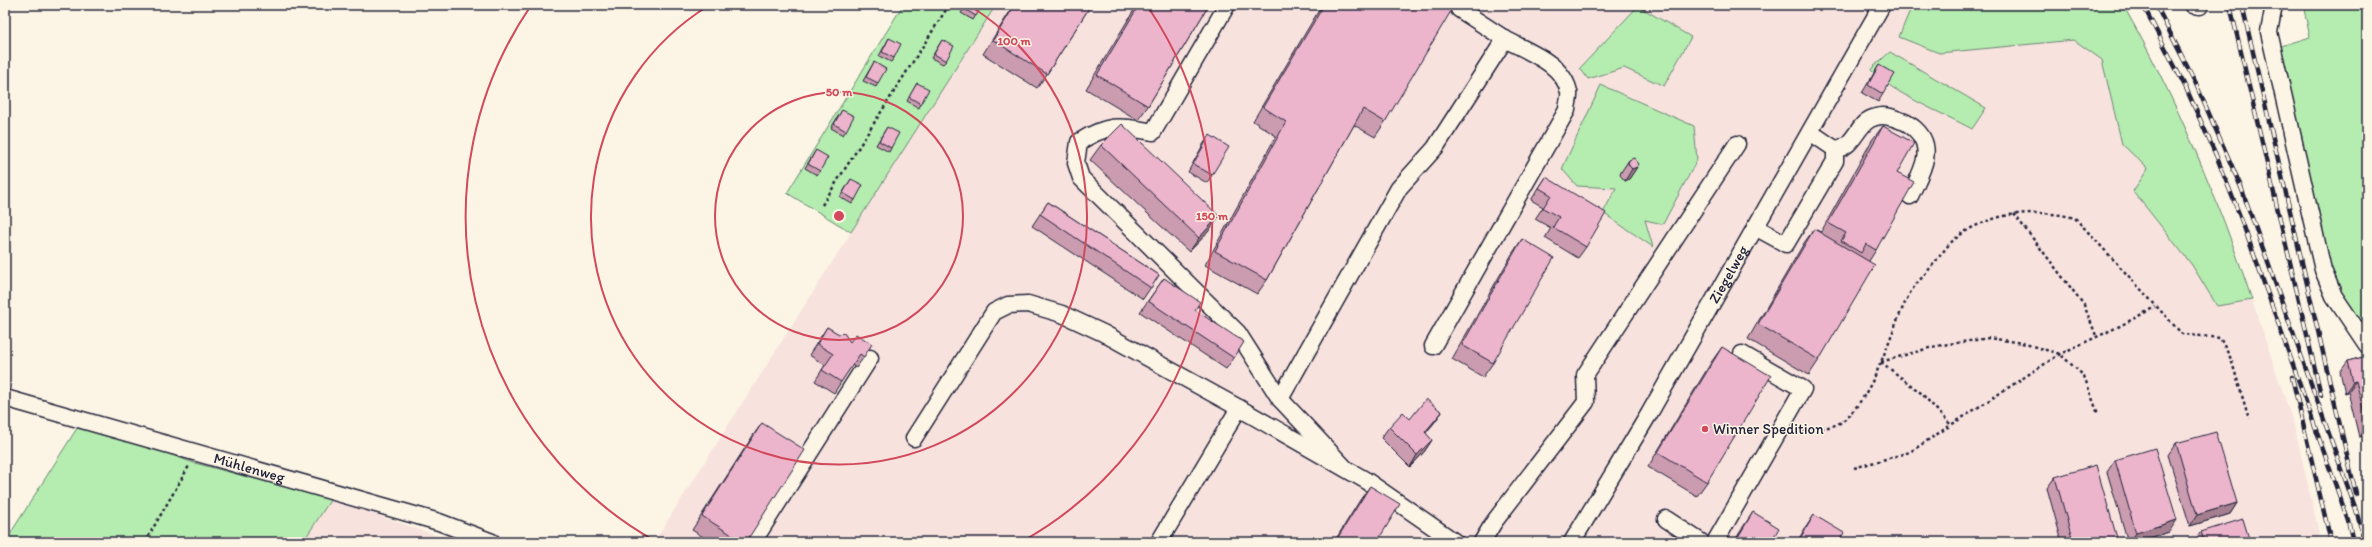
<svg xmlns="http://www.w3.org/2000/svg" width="2372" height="547" font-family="Itim,sans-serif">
	<rect width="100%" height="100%" fill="#fcf5e5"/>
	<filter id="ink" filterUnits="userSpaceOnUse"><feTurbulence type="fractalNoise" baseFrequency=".025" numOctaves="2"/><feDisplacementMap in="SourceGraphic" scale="8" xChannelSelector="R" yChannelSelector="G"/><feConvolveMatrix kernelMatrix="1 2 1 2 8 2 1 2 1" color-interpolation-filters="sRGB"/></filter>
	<g filter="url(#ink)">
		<path fill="#f7e2de" d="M996 5H2123L2148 48 2196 149 2235 250 2295 428 2321 542H654Z
			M331 499 455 542H303Z"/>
		<path fill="#b5ecaf" stroke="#6c8775" d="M903 5H996L851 232 787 193Z
			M1912 5H2123C2176 98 2218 198 2252 300L2217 306 2192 265 2133 191 2148 169 2122 144 2102 60 2074 40 1939 53 1899 37Z
			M2303 5H2367V337L2326 266 2275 48 2310 37Z
			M1638 6 1691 37 1664 86 1624 68 1588 79 1580 68Z
			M1890 52 1986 108 1972 129C1943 113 1893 94 1871 70L1873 67Z
			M1601 85 1694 126 1697 160 1663 224 1645 220 1653 247 1603 213 1616 188 1577 186 1562 169Z
			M79 425 134 441 191 462 331 499 303 542H5Z"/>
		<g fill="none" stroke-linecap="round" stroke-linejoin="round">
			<defs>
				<g id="minor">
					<path d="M1227 5 1153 132C1119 126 1109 123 1079 142L1076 163 1081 178 1238 333 1280 399 1345 468"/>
					<path d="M1457 5 1459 9 1505 39"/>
					<path d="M2193 5 2200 6"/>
					<path d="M2274 5 2269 32 2323 270 2334 296 2367 345"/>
					<path d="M1810 132 1835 149C1856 148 1856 121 1876 117 1885 114 1894 118 1902 121 1907 122 1911 126 1915 129 1937 149 1920 174 1910 196"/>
					<path d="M1755 227 1786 244 1835 161V149"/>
					<path id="s1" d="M5 398 439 522 492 542"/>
					<path d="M1280 399 1399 188 1435 148 1505 39C1528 52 1563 63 1569 92 1570 97 1567 105 1567 110L1433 346"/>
					<path d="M914 438 994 312 1008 305 1028 304 1062 314 1103 333 1239 408"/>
					<path d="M1666 519 1701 542"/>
					<path d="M753 542 870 358"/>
					<path d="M1159 542 1239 408 1367 481 1455 542"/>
					<path d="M1482 542 1494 522 1586 402 1585 375 1737 144"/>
					<path id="s2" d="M1572 542 1649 414 1882 5"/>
					<path d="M1715 542 1803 389 1742 354"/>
				</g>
			</defs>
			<use href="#minor" stroke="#22223b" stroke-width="19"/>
			<path stroke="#22223b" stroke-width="2.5" stroke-dasharray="3 3" stroke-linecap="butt" d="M822 205 949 5
				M2014 214 2084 305 2097 338
				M1881 362 1921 393 1951 425 2060 354 2120 326 2155 307
				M1881 362 1936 346 1989 338 2022 343 2060 354 2084 376 2098 414
				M1797 431C1808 431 1834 428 1843 421 1879 389 1887 336 1909 295 1914 285 1924 276 1931 267 1939 258 1946 246 1955 239 1988 212 2035 208 2075 218L2182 334 2220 338 2231 359 2249 419
				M1854 468 1910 452 1951 425
				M145 542 189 466"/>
			<use href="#minor" stroke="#fcf5e5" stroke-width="16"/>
			<defs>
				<path id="rail" d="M2143 5 2186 88 2216 155 2243 224 2348 520 2353 542
					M2156 5 2196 84 2241 187 2355 507 2365 542
					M2230 5 2321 395
					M2242 5 2356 494
					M2292 377 2331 542"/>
			</defs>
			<use href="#rail" stroke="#22223b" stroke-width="4.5"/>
			<use href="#rail" stroke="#fcf5e5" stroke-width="3" stroke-dasharray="9" stroke-linecap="butt"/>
		</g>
		<path fill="#cb9caf" stroke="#22223b" d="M966 5H982L973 20 961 13Z
			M1014 5H1091L1047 74 1037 88 983 54Z
			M1137 5H1209L1148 106 1138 120 1086 89Z
			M1322 5H1441L1385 122 1375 137 1354 125 1267 280 1257 294 1205 265 1276 136 1253 121Z
			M889 38 894 58 891 62 879 56Z
			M942 40 946 61 943 64 931 58Z
			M874 62 878 83 876 87 863 81Z
			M1879 65 1883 94 1878 102 1862 93 1874 73Z
			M917 83 921 104 919 108 907 101Z
			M842 110 846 131 843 135 831 128Z
			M1883 126 1897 173 1876 250 1869 261 1819 360 1809 375 1748 339 1804 243 1814 229 1821 232 1872 140Z
			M887 127 891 148 889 152 876 145Z
			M1210 135 1212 175 1207 183 1188 172 1204 143Z
			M1101 145 1209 231 1189 252 1090 160Z
			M816 150 820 171 817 175 805 168Z
			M1629 160 1637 167 1629 179 1625 181 1620 175 1621 172Z
			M1546 177 1586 247 1578 258 1545 238 1551 228 1535 219 1543 207 1531 200Z
			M851 179 855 200 852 204 840 197Z
			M1048 202 1159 275 1143 299 1032 226Z
			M1522 239 1493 363 1483 377 1452 359 1512 254Z
			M1164 278 1234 358 1226 369 1140 312Z
			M827 327 850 342 864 357 856 368 852 365 834 393 815 381 825 365 809 355Z
			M1722 347 1707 482 1697 496 1648 467 1712 361Z
			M2367 356V435L2359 437 2348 392 2345 393 2340 372 2348 361Z
			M1442 412 1434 423 1425 433 1432 440 1424 452 1410 467 1381 438 1389 427 1410 419Z
			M762 423 746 542H711L692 530 752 437Z
			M2176 443 2237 503 2230 514 2190 526 2168 455Z
			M2115 460 2169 532 2135 542H2128L2107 472Z
			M2055 477 2117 538 2114 542H2062L2047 488Z
			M1370 486 1377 542H1334L1360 500Z
			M1753 512 1771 542H1734L1743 527Z
			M1814 515 1838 542H1797L1804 530Z
			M2201 532 2250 542H2194Z"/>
		<path fill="#a57f8f" stroke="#22223b" d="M1637 167 1629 179 1625 181 1632 169Z
			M1219 216 1209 231 1189 252 1199 238Z
			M2356 381 2348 392 2345 393 2353 382Z
			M1442 412 1434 423 1417 444 1425 432Z
			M2367 425V435L2359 437Z
			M1432 440 1424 452 1410 467 1417 455Z
			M2237 503 2230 514 2190 526 2197 515Z
			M2177 520 2169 532 2135 542H2130L2136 533Z
			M2117 538 2114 542H2102Z"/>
		<path fill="#ecb5cc" stroke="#22223b" d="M966 5H982L976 16 964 9Z
			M1015 5H1091L1047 74 993 40Z
			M1139 5H1209L1148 106 1097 75Z
			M1324 5H1441L1451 11 1385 122 1363 109 1267 280 1215 251 1286 122 1263 107Z
			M889 38 901 44 894 58 882 52Z
			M942 40 954 46 946 61 934 54Z
			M874 62 886 69 878 83 866 77Z
			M1879 65 1895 74 1883 94 1868 85Z
			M917 83 929 89 921 104 909 97Z
			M842 110 854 116 846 131 834 124Z
			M1122 124 1219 216 1199 238 1101 145Z
			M1883 126 1914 143 1897 173 1914 182 1876 250 1866 244 1861 253 1841 241 1846 233 1828 223Z
			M887 127 899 133 891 148 879 141Z
			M1210 135 1229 147 1212 175 1193 164Z
			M816 150 828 157 820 171 808 164Z
			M1634 158 1639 164 1637 167 1632 169 1628 164 1629 160Z
			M1546 177 1606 213 1586 247 1553 227 1559 217 1543 208 1551 195 1539 188Z
			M851 179 863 185 855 200 843 193Z
			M1048 202 1159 275 1151 288 1040 214Z
			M1814 229 1875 265 1819 360 1758 324Z
			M1522 239 1554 258 1493 363 1462 345Z
			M1164 278 1200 302 1195 310 1244 342 1234 358 1148 301Z
			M827 327 839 334 844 333 850 342 856 334 872 344 864 357 860 354 841 382 822 370 833 354 817 344Z
			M1722 347 1771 376 1707 482 1658 452Z
			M2367 356V425L2356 381 2353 382 2348 361Z
			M1426 399 1442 412 1425 432 1432 440 1417 455 1389 427 1403 412 1410 419Z
			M762 423 805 450 746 542H743L702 516Z
			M2216 432 2237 503 2197 515 2176 443Z
			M2155 448 2177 520 2136 533 2115 460Z
			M2096 465 2117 538 2102 542H2073L2055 477Z
			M1370 486 1400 504 1377 542H1335Z
			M1753 512 1779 528 1771 542H1735Z
			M1814 515 1844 533 1838 542H1798Z
			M2243 519 2250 542H2205L2201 532Z"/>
	</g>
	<g fill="none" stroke="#d1495b" stroke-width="2">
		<circle cx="839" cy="216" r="124"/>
		<path d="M970 6A248 248 0 1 1 708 6"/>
		<path d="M655 541A373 373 0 0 1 530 7M1148 7A373 373 0 0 1 1023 541"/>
	</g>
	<circle fill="#d1495b" stroke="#fcf5e5" stroke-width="1.5" cx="1705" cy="429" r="4"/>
	<g text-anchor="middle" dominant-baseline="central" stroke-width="3" stroke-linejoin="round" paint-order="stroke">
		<g font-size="15" fill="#22223b" stroke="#fcf5e5">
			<text stroke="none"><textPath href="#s2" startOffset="310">Ziegelweg</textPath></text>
			<text stroke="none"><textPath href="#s1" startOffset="254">Mühlenweg</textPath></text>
		</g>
		<g font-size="15" fill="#22223b" stroke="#fcf5e5" text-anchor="start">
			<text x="1713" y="429">Winner Spedition</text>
		</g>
	</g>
	<circle cx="839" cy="216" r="6" fill="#d1495b" stroke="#fcf5e5" stroke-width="2"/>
	<g font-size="12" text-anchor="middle" font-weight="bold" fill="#d1495b" stroke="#fcf5e5" stroke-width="3" stroke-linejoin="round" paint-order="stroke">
		<text x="1014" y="45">100 m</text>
		<text x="839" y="96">50 m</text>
		<text x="1212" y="220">150 m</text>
	</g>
	<rect width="2372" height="547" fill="none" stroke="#fcf5e5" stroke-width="20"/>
	<rect x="10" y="10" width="2352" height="527" fill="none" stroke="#22223b" stroke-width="1.5" filter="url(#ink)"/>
</svg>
